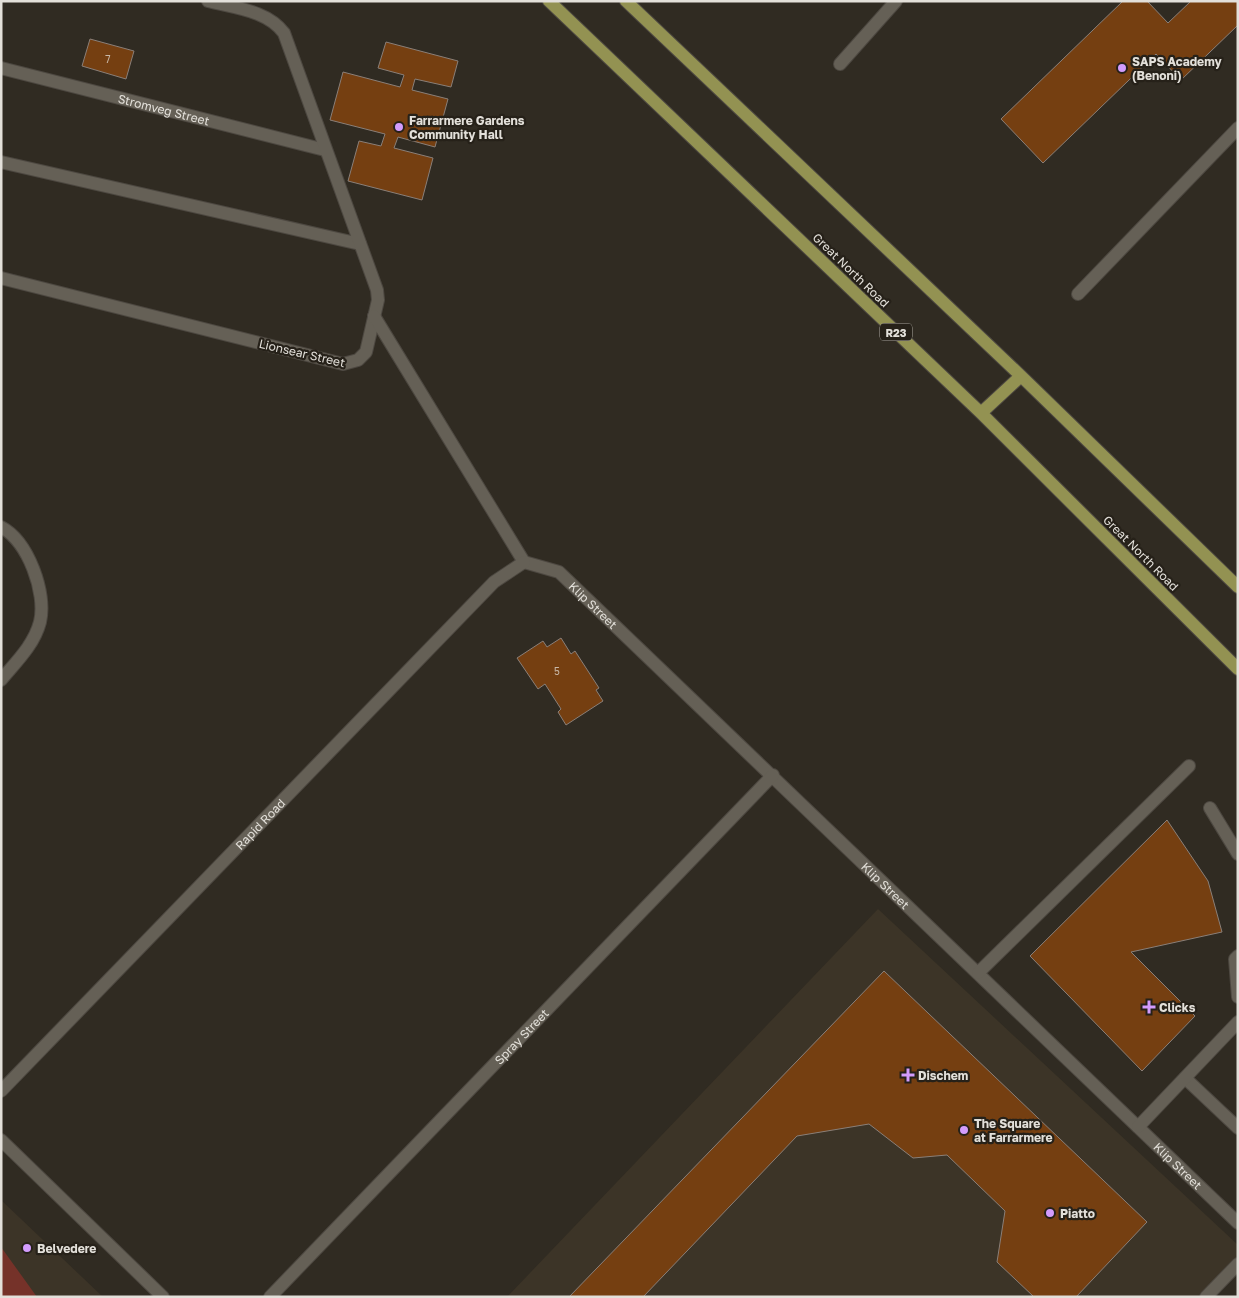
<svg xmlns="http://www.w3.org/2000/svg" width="1239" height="1298" font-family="'Golos Text',sans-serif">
	<rect width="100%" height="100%" fill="#302b22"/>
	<path fill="#3c3427" d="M878 909 1238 1245V1258L1200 1297H507Z
		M1 1200 103 1297H1Z"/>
	<path fill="#753229" d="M1 1247 37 1297H1Z"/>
	<path fill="#753f11" stroke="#8a7f78" d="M1123 1H1147L1168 23 1191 1H1238V25L1181 80 1156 54 1043 163 1001 119Z
		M90 39 134 51 126 79 82 66Z
		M386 42 458 61 451 87 415 79 412 90 448 99 435 147 398 137 394 148 433 158 422 200 348 181 359 141 381 146 385 134 330 120 343 72 400 87 404 75 378 68Z
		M561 638 571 654 575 651 599 688 596 690 603 701 566 725 558 712 561 709 545 684 538 689 517 658 543 641 547 647Z
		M1167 820 1208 881 1222 932 1131 952 1195 1016 1142 1071 1030 956Z
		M884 971 1147 1222 1076 1297H1034L997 1262 1005 1211 947 1155 913 1158 869 1124 797 1136 643 1297H569Z"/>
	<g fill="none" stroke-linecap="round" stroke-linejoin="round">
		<defs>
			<g id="minor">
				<path d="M840 64 896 1"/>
				<path id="s1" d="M1 68 325 150"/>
				<path d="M1 162 360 244"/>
				<path d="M1 278 343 364 358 360 366 352 378 300 377 290 284 33C267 10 234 8 208 1"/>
				<path d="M1078 294 1238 128"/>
				<path d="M374 316 524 562"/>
				<path d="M1 527C28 541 47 593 40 622 34 645 16 662 1 680"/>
				<path id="s2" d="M524 562 559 572 1238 1223"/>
				<path d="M1210 808 1238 854"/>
				<path d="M1238 956 1235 959 1238 997"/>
				<path d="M978 973 1189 766"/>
				<path d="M1185 1078 1238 1128"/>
				<path id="s3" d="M1 1091 494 582 524 562"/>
				<path d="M1138 1127 1238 1022"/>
				<path d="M1 1140 163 1297"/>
				<path id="s4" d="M270 1297 773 775"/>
				<path d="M1206 1297 1238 1264"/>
			</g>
			<path id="major" d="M549 1 981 413 1238 669
				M626 1 1021 376 1238 587
				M981 413 1021 376"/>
		</defs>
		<use href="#minor" stroke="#4d4841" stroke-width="14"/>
		<use href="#major" stroke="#4d4841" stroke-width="14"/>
		<use href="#minor" stroke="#656056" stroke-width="12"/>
		<use href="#major" stroke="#939252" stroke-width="12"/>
	</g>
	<g fill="#d39cfd" stroke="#262119" stroke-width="2">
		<circle cx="1122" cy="68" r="5"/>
		<circle cx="399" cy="127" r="5"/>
		<path d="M1146.5 999.5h5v5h5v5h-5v5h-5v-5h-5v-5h5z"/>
		<path d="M905.5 1067.5h5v5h5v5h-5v5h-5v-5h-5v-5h5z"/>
		<circle cx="964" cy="1130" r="5"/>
		<circle cx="1050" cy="1213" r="5"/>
		<circle cx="27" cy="1248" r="5"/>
	</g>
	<g text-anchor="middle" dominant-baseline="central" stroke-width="4.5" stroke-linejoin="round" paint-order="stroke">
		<g font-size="10" fill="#c8b8a8">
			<text x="108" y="59">7</text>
			<text x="557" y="671">5</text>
		</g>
		<rect fill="#262119" stroke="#aaa7a0" stroke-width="1" x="880" y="323.5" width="32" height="17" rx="4"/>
		<g font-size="11" font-weight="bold" fill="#e3e0da">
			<text x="896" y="332">R23</text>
		</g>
		<g font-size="12" font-weight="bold" fill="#e3e0da" stroke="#262119" text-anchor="start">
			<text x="1132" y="61">SAPS Academy<tspan x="1132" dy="14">(Benoni)</tspan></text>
			<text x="409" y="120">Farrarmere Gardens<tspan x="409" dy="14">Community Hall</tspan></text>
			<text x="1159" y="1007">Clicks</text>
			<text x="918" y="1075">Dischem</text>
			<text x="974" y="1123">The Square<tspan x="974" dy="14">at Farrarmere</tspan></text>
			<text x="1060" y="1213">Piatto</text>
			<text x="37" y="1248">Belvedere</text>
		</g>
		<g font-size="12" fill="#e3e0da" stroke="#262119">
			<text stroke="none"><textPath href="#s1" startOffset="168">Stromveg Street</textPath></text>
			<text transform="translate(851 270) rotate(44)">Great North Road</text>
			<text transform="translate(302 353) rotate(13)">Lionsear Street</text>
			<text transform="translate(1141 553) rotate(45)">Great North Road</text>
			<text stroke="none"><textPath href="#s2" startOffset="84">Klip Street</textPath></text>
			<text stroke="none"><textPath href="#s3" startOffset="372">Rapid Road</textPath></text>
			<text stroke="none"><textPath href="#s2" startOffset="489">Klip Street</textPath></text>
			<text stroke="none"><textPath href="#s4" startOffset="362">Spray Street</textPath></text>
			<text stroke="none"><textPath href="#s2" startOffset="894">Klip Street</textPath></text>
		</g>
	</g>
	<rect width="1239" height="1298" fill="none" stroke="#e3e0da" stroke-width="5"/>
</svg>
